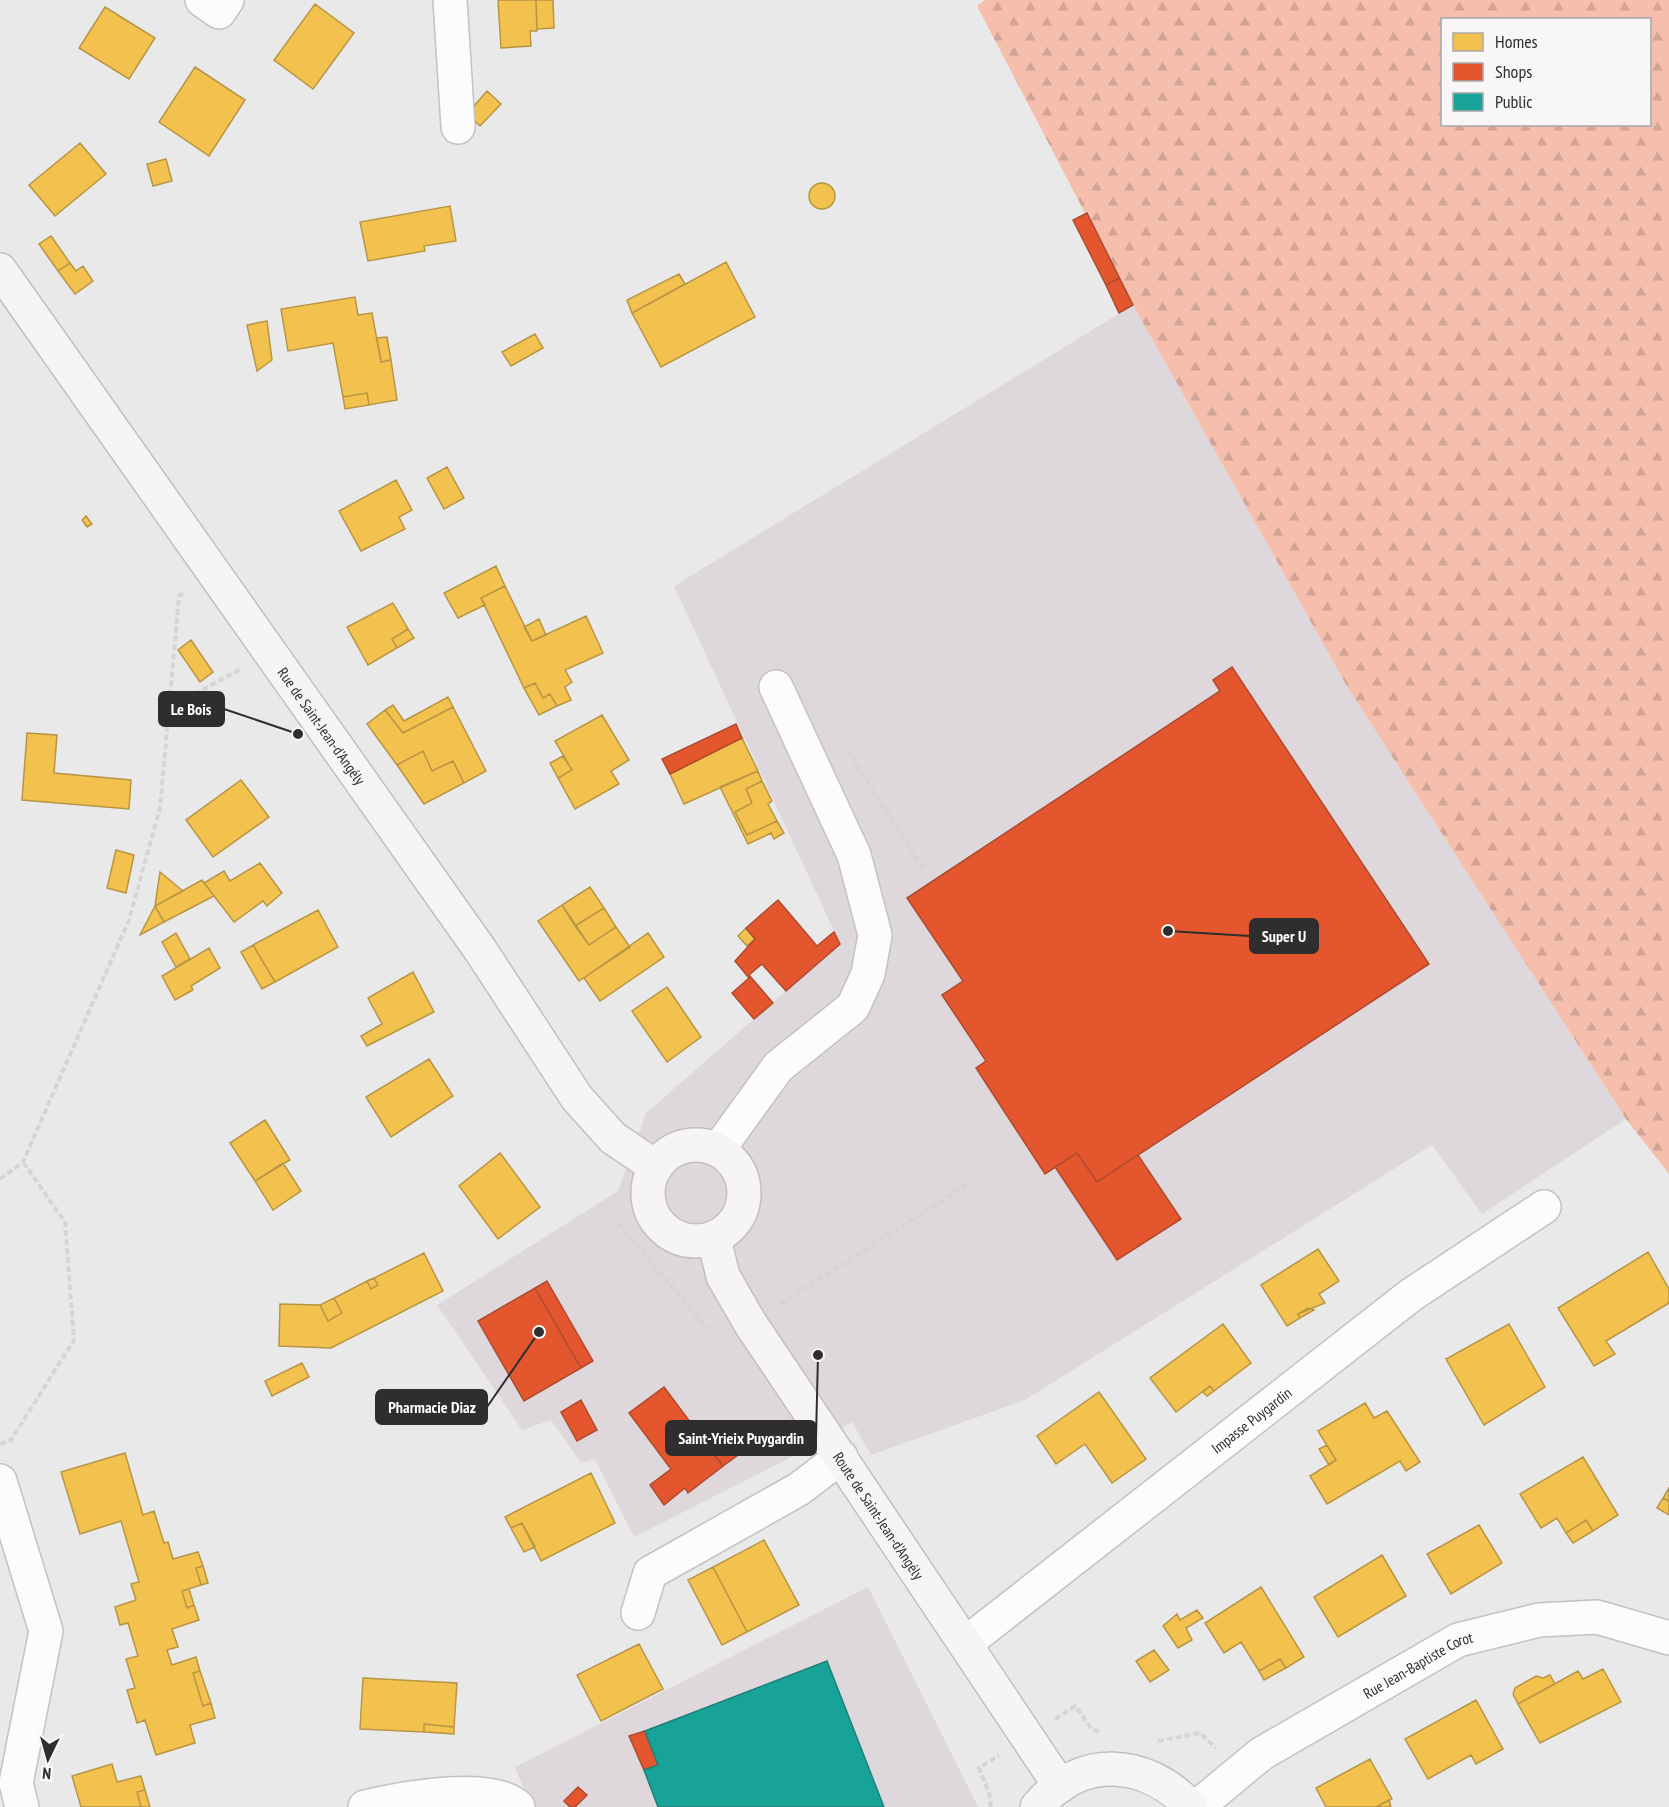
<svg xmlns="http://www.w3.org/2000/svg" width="1669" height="1807" font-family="'PT Sans Narrow',sans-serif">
	<defs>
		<pattern id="forest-firs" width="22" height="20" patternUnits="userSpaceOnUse" patternTransform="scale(1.5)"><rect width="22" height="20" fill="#f5bead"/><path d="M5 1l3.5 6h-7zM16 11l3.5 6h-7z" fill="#d2a495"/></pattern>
	</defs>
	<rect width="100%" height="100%" fill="#eae9ea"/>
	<path fill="#ded8dc" d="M1133 305 1348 688 1626 1119 1482 1214 1432 1145 1025 1400 871 1455 852 1422 786 1460 634 1537 595 1459 581 1463 551 1420 522 1430 437 1305 618 1191 646 1113 840 944 674 586Z
		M868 1587 978 1807H531L515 1767Z"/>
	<path fill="url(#forest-firs)" fill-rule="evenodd" d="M985 0H1669V1174L1626 1119 1348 688 1133 305 977 6ZM1442 20H1650V124H1442Z"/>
	<path fill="#f2c14e" stroke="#b89544" stroke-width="1.5" d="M498 0H536L537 31H530L531 46 501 48Z
		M536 0H553L554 28 537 29Z
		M315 4 354 33 313 89 274 60Z
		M105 7 155 38 129 79 79 48Z
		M195 67 245 100 209 156 159 122Z
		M487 91 501 104 480 126 467 114Z
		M80 143 106 174 55 216 29 185Z
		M166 159 172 181 153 186 147 164Z
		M809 196a13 13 0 1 1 26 0a13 13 0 1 1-26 0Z
		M450 206 456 241 424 246 425 251 368 261 360 222Z
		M51 236 70 263 58 271 39 244Z
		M726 262 755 317 661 367 632 313Z
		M70 263 76 271 83 266 93 281 75 294 58 271Z
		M679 274 685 284 632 313 627 300Z
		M355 297 358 315 372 313 381 362 391 360 397 400 369 405 367 393 343 397 333 343 288 351 281 309Z
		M267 321 272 360 257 371 247 325Z
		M535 334 543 348 511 366 502 352Z
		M387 337 391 360 381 362 377 338Z
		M367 393 369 405 345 409 343 397Z
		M447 467 464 498 444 509 427 478Z
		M396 480 412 510 399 517 405 529 361 551 339 511Z
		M86 516 92 524 87 527 82 520Z
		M496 566 505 586 481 598 485 605 458 618 444 593Z
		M505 586 532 641 586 616 603 653 565 670 572 682 565 687 571 700 557 706 550 694 543 698 535 683 524 688 481 598Z
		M393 603 408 629 392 639 397 648 368 665 347 627Z
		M539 619 546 635 532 641 524 627Z
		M408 629 414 638 397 648 392 639Z
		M191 640 213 672 200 682 178 650Z
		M535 683 543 698 550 694 557 706 539 715 524 688Z
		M448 697 453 707 403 733 385 710 393 705 404 721Z
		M453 707 486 771 464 783 453 761 432 771 423 751 397 765 367 724 385 710 403 733Z
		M602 715 629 760 611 771 619 784 575 809 558 778 572 770 555 741Z
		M27 733 57 735 54 773 131 780 129 809 22 800Z
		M742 738 758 771 684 804 670 774Z
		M423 751 432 771 453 761 464 783 424 804 397 765Z
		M563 756 572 770 558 778 550 763Z
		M758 771 762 781 746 789 752 803 735 812 747 835 777 821 784 833 774 839 771 833 748 844 720 787Z
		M241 780 269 817 213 857 186 820Z
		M762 781 772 801 768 804 777 821 747 835 735 812 752 803 746 789Z
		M116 850 134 855 126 893 107 888Z
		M260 863 282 893 267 906 263 901 234 922 204 883 224 871 230 881Z
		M160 872 183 891 155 906Z
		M202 880 214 896 164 922 155 906Z
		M590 887 604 908 575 926 562 905Z
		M562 905 589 945 616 927 630 947 579 981 538 921Z
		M155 906 164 922 140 935Z
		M604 908 616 927 589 945 575 926Z
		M318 910 338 947 275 982 253 945Z
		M746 928 755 939 747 946 738 936Z
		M176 933 190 959 176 967 162 942Z
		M648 933 664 957 600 1001 584 978Z
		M253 945 275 982 262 989 241 952Z
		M209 948 220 968 191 986 193 990 175 1000 162 976Z
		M413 972 434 1012 367 1046 361 1036 382 1024 368 998Z
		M667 987 701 1037 667 1062 632 1011Z
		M429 1059 453 1096 391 1137 366 1097Z
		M265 1120 290 1160 255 1181 230 1143Z
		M500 1153 540 1207 498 1239 459 1186Z
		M283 1163 301 1191 273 1210 255 1181Z
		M1318 1249 1339 1281 1319 1294 1325 1303 1298 1314 1300 1318 1287 1326 1261 1285Z
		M1648 1252 1669 1289V1303L1606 1341 1615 1354 1594 1366 1558 1308Z
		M424 1253 443 1291 331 1348 279 1346 280 1304 320 1305 328 1321 342 1313 334 1298 367 1281 371 1289 378 1285 374 1278Z
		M374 1278 378 1285 371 1289 367 1281Z
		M334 1298 342 1313 328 1321 320 1305Z
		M1308 1308 1314 1310 1300 1318 1298 1314Z
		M1223 1324 1251 1363 1214 1391 1210 1386 1176 1412 1150 1378Z
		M1509 1324 1545 1387 1484 1425 1446 1359Z
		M302 1363 309 1377 272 1396 265 1381Z
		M1210 1386 1214 1391 1207 1396 1203 1392Z
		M1099 1392 1146 1459 1112 1483 1085 1444 1056 1464 1037 1436Z
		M1365 1403 1374 1418 1387 1411 1420 1462 1406 1471 1400 1461 1327 1504 1310 1476 1336 1460 1318 1431Z
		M1327 1445 1336 1460 1329 1465 1319 1449Z
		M125 1453 143 1515 154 1511 164 1543 168 1542 173 1559 198 1552 203 1566 196 1568 201 1585 182 1591 187 1608 194 1605 199 1620 172 1629 178 1647 167 1650 172 1665 196 1657 200 1671 193 1673 203 1706 211 1703 215 1718 190 1725 195 1743 156 1755 145 1720 137 1723 127 1690 135 1688 126 1659 138 1656 128 1623 120 1625 115 1607 136 1600 131 1584 139 1582 121 1521 80 1534 61 1472Z
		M1583 1457 1618 1515 1593 1531 1586 1520 1566 1533 1557 1518 1541 1528 1520 1494Z
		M591 1473 615 1523 541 1561 522 1523 511 1528 505 1517Z
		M1669 1488V1501L1663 1498Z
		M1663 1498 1669 1501V1515L1657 1508Z
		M1586 1520 1593 1531 1573 1543 1566 1533Z
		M522 1523 535 1547 524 1552 511 1528Z
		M1479 1525 1502 1563 1451 1594 1427 1554Z
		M764 1540 799 1605 747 1632 713 1567Z
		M1382 1555 1406 1596 1338 1637 1314 1597Z
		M203 1566 208 1583 201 1585 196 1568Z
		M713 1567 747 1632 722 1645 688 1580Z
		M1261 1587 1304 1657 1286 1668 1280 1659 1259 1671 1241 1642 1224 1653 1205 1623Z
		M189 1589 194 1605 187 1608 182 1591Z
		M1197 1610 1203 1618 1186 1628 1192 1640 1178 1648 1163 1626 1177 1614 1180 1620Z
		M639 1644 663 1689 601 1721 577 1675Z
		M1154 1650 1169 1670 1150 1682 1136 1661Z
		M1280 1659 1286 1668 1264 1680 1259 1671Z
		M1603 1669 1621 1702 1540 1743 1518 1704 1578 1671 1583 1679Z
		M200 1671 211 1703 203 1706 193 1673Z
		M1550 1675 1555 1684 1518 1704 1513 1694 1515 1688 1536 1676 1543 1678Z
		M363 1678 457 1683 454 1727 424 1724V1732L360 1729Z
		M1476 1700 1503 1749 1476 1764 1471 1755 1428 1779 1405 1739Z
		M424 1724 454 1727V1734L424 1732Z
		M1370 1759 1392 1799 1376 1807H1326L1316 1788Z
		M112 1764 117 1782 141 1776 145 1790 137 1792 141 1807H81L72 1776Z
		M145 1790 150 1807H141L137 1792Z
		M1389 1800 1391 1807H1376Z"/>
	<path fill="#e4572e" stroke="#ae4a2e" stroke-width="1.5" d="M1087 213 1133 305 1119 278 1106 285 1073 220Z
		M1119 278 1133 305 1119 313 1106 285Z
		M1232 667 1429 964 1097 1182 1077 1153 1045 1174 976 1068 986 1061 942 995 963 981 907 898 1220 691 1213 680Z
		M736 724 742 738 670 774 662 759Z
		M778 900 817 946 834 932 840 944 786 991 762 964 749 975 773 1003 754 1019 732 993 749 978 735 961 755 939 746 928Z
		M1077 1153 1097 1182 1138 1155 1181 1219 1117 1260 1055 1167Z
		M547 1281 593 1361 581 1368 535 1288Z
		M535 1288 581 1368 524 1401 478 1321Z
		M664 1387 723 1466 688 1493 685 1488 664 1505 650 1485 671 1469 629 1413Z
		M581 1400 597 1430 577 1441 561 1412Z
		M725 1438 738 1455 723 1466 710 1450Z
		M645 1731 658 1765 644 1770 629 1736Z
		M578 1787 587 1795 575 1807H570L564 1801Z"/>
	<path fill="#17a398" stroke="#1e8078" stroke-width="1.5" d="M827 1661 884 1807H658L644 1770 658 1765 645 1731Z"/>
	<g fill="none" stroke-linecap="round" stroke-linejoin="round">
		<defs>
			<g id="minor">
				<path d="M202 0 219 12 227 0"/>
				<path d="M450 0 458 127"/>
				<path d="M718 1150 778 1067 853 1007 868 974 875 935 854 855 776 687"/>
				<path d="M0 1481 46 1631 16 1783 22 1807"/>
				<path d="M638 1613 650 1573 799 1489 841 1457"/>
				<path id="s1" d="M966 1643 1411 1295 1544 1207"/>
				<path d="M365 1807C399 1799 492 1781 518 1807"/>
				<path id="s2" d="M1197 1807 1261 1754 1458 1640 1539 1620 1597 1617 1669 1638"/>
			</g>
			<g id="major">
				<path id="s3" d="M0 270 481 951 577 1098 613 1138 656 1167"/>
				<circle cx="696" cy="1193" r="48"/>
				<path id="s4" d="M714 1239 723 1276 750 1323 1060 1786"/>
				<path d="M1037 1807C1081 1754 1146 1759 1191 1807"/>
			</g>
		</defs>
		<use href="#minor" stroke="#c3c2c3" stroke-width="36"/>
		<use href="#major" stroke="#c2bfc4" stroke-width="36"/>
		<path stroke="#d6d5d6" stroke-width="4" stroke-dasharray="6 3" stroke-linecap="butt" d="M171 707 241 669
			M847 750 925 871
			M0 1179 23 1162 129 920 160 808 179 596 185 592
			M618 1223 713 1334
			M780 1304 972 1182
			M0 1444 11 1440 74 1340 65 1222 23 1162
			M1055 1719 1075 1706 1092 1729 1101 1733
			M1158 1741 1200 1733 1216 1748
			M991 1807 989 1793 979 1768 999 1755"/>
		<use href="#minor" stroke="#fcfcfc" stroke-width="33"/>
		<use href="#major" stroke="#f6f4f7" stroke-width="33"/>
	</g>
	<g text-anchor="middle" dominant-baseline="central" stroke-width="6" stroke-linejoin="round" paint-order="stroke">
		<g font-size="15" fill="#2f2d2e" stroke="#f9f6f8">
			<text stroke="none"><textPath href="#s3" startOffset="558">Rue de Saint-Jean-d'Angély</textPath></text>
			<text stroke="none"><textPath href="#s1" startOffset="362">Impasse Puygardin</textPath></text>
			<text stroke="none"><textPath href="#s4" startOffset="324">Route de Saint-Jean-d'Angély</textPath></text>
			<text stroke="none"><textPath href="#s2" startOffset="264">Rue Jean-Baptiste Corot</textPath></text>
		</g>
	</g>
	<path fill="none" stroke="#2f2d2e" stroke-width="2" d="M298 734L224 709M1168 931L1250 936M539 1332L487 1407M818 1355L816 1438"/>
	<g fill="#2f2d2e" stroke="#f9f6f8" stroke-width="2">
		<circle cx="298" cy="734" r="6"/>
		<circle cx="1168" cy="931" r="6"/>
		<circle cx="539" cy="1332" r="6"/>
		<circle cx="818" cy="1355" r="6"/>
	</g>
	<g fill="#2f2d2e" stroke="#2f2d2e" stroke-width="2">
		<rect x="159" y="692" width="65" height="34" rx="6"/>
		<rect x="1250" y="919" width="68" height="34" rx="6"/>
		<rect x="376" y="1390" width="111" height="34" rx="6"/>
		<rect x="666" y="1421" width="150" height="34" rx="6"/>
	</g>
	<g font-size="16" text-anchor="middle" font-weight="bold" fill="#fff">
		<text x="191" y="715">Le Bois</text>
		<text x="1284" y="942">Super U</text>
		<text x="432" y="1413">Pharmacie Diaz</text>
		<text x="741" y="1444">Saint-Yrieix Puygardin</text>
	</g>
	<rect x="1441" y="18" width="210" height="108" fill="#f9f6f8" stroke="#a8a6a7" stroke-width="1.5"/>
	<rect x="1453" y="33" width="30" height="18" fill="#f2c14e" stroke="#a8a6a7" stroke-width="1.5"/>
	<text x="1495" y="48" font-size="18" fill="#2f2d2e">Homes</text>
	<rect x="1453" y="63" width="30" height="18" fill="#e4572e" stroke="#a8a6a7" stroke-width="1.5"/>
	<text x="1495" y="78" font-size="18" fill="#2f2d2e">Shops</text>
	<rect x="1453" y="93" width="30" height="18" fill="#17a398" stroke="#a8a6a7" stroke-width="1.5"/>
	<text x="1495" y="108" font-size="18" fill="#2f2d2e">Public</text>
	<g transform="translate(48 1759) rotate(185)" stroke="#f9f6f8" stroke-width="4.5" paint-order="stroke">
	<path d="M0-4.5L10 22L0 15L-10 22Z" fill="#2f2d2e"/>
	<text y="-9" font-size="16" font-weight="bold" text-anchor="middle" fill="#2f2d2e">N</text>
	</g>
</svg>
